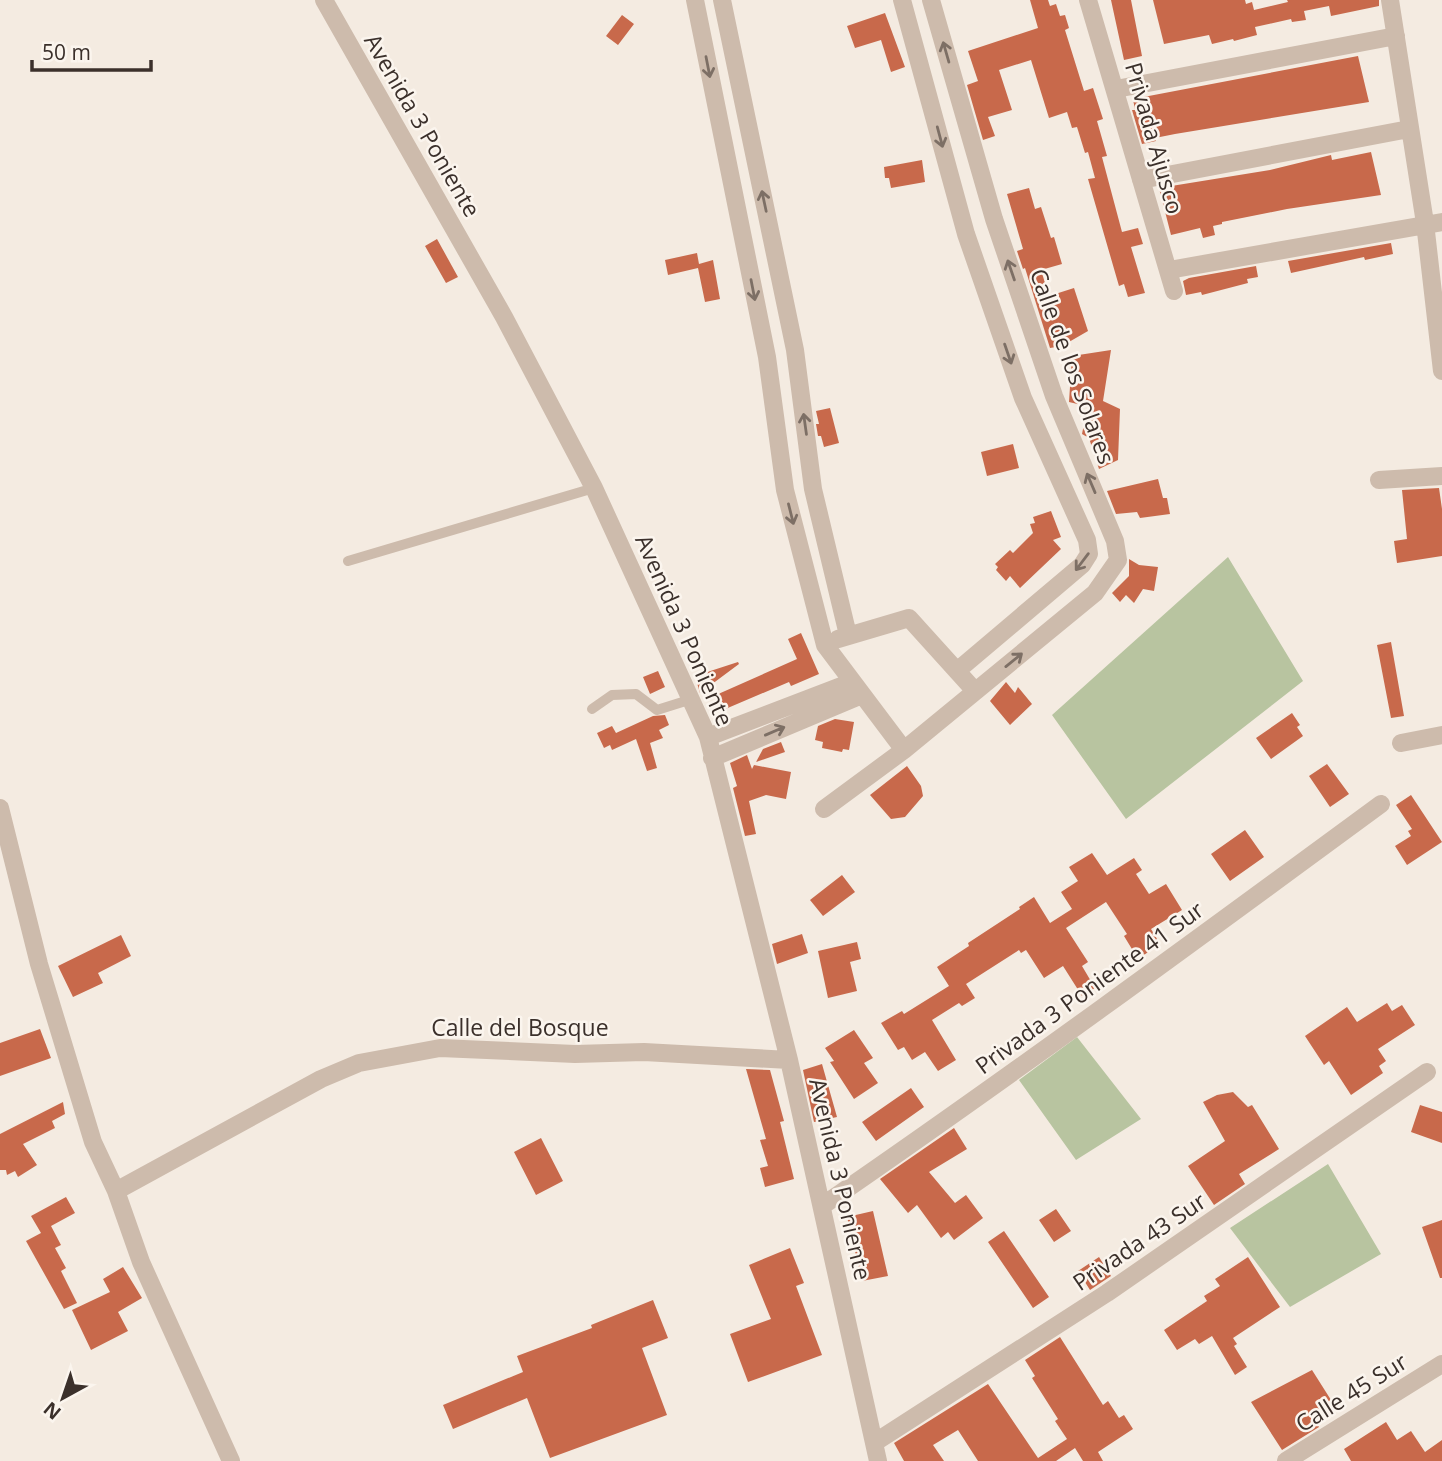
<svg xmlns="http://www.w3.org/2000/svg" width="1442" height="1461" font-family="'Open Sans',sans-serif">
	<rect width="100%" height="100%" fill="#f4ebe1"/>
	<path fill="#b8c4a0" d="M1228 557 1303 681 1126 819 1052 715Z
		M1077 1037 1141 1119 1076 1160 1019 1080Z
		M1328 1164 1381 1254 1290 1307 1230 1228Z"/>
	<path fill="#c8694b" d="M1030 0H1048L1050 6 1056 4 1060 16 1065 15 1069 28 1065 30 1084 91 1093 88 1103 119 1097 121 1107 156 1102 157 1122 232 1138 228 1143 244 1131 247 1145 293 1128 297 1124 284 1119 286 1088 179 1095 178 1088 152 1085 153 1077 127 1072 128 1067 112 1049 118 1031 60 999 70 1012 110 988 117 995 136 983 140 967 85 978 81 968 51 1038 28Z
		M1111 0H1131L1142 56 1124 60Z
		M1153 0H1245L1246 4 1252 2 1254 10 1288 2 1287 0H1379V6L1331 16 1329 6 1304 11 1306 20 1292 22 1291 19 1255 27 1257 35 1234 41 1233 39 1212 44 1209 35 1164 44Z
		M885 13 905 67 891 72 881 40 855 48 847 26Z
		M622 15 634 24 618 45 606 36Z
		M1358 56 1369 102 1175 134 1155 138 1156 141 1142 144 1132 110H1135L1133 99Z
		M1371 152 1381 195 1287 209 1222 222V224L1213 226 1215 235 1203 238 1200 228 1171 235 1159 188 1270 170 1331 155 1332 160Z
		M922 160 925 182 891 188 889 178H885L884 167Z
		M1029 188 1035 209 1041 207 1051 238 1054 237 1062 264 1041 270 1049 296 1074 288 1088 331 1062 346 1050 348 1025 268 1023 269 1017 251 1023 249 1007 194Z
		M437 239 458 277 446 283 425 246Z
		M1391 243 1393 254 1365 260 1364 257 1291 273 1288 261Z
		M697 253 699 264 713 260 720 299 705 302 698 268 668 275 665 260Z
		M1256 266 1258 277 1247 279 1248 283 1202 295 1201 292 1186 295 1183 281 1189 278Z
		M1111 350 1103 401 1120 409 1118 460 1099 469 1089 438 1082 434 1084 424 1094 408 1069 402 1072 356Z
		M830 408 839 443 824 447 821 436H818L816 424H819L816 411Z
		M1013 444 1019 468 987 476 981 452Z
		M1158 479 1163 498H1167L1170 514 1140 518 1137 512 1116 514 1107 491Z
		M1439 488 1442 509V556L1397 563 1394 541 1407 539 1402 490Z
		M1051 511 1061 537 1053 540 1061 549 1020 588 1010 576 1006 581 996 570 998 567 995 564 1010 550 1013 553 1033 533 1030 524 1035 523 1033 517Z
		M1129 559 1139 565 1158 567 1154 591 1143 589 1134 603 1126 595 1120 602 1112 593 1129 576Z
		M801 633 819 674 791 686 789 682 723 710 716 695 797 659 788 639Z
		M1391 642 1404 716 1391 718 1377 645Z
		M738 662 739 664 700 693 695 676Z
		M658 671 665 687 650 694 643 677Z
		M1006 682 1015 693 1018 687 1032 704 1010 725 990 701Z
		M1292 713 1300 725 1297 727 1303 736 1271 759 1256 738Z
		M665 715 669 725 659 730 663 738 650 743 657 768 647 771 636 739 612 750 610 745 604 748 597 733 612 726 616 733 653 716Z
		M835 719 854 722 849 750 843 749 842 752 822 748 823 742 815 740 818 726Z
		M781 742 785 752 756 762 763 749Z
		M747 755 752 769 754 765 791 772 786 799 766 795 749 801 756 834 745 836 733 788 737 786 730 763Z
		M1327 764 1349 794 1330 807 1309 776Z
		M907 766 921 786 923 796 905 817 891 819 870 795Z
		M1411 795 1442 842 1407 865 1395 846 1411 836 1408 831 1412 829 1396 805Z
		M1245 830 1264 857 1230 881 1211 854Z
		M1092 853 1107 875 1134 858 1142 870 1136 874 1149 894 1166 884 1182 910 1151 929 1160 944 1138 959 1124 936 1127 934 1106 902 1066 928 1088 962 1082 966 1095 988 1082 996 1063 966 1044 978 1026 950 1021 953 1019 950 966 984 975 998 962 1006 959 1003 932 1020 956 1060 938 1071 925 1052 912 1060 904 1047 898 1050 881 1023 902 1011 904 1014 949 986 937 967 969 946 968 943 1020 909 1019 907 1034 897 1050 923 1072 909 1061 892 1078 881 1069 867Z
		M842 875 855 892 823 916 810 900Z
		M802 934 808 953 777 964 772 944Z
		M121 935 131 956 98 973 103 983 73 997 58 966Z
		M857 942 861 959 850 962 857 991 828 998 818 951Z
		M1387 1003 1392 1011 1402 1005 1415 1025 1378 1049 1386 1061 1379 1066 1383 1073 1351 1095 1329 1061 1324 1065 1305 1036 1347 1007 1357 1022Z
		M40 1029 51 1058 0 1076V1043Z
		M854 1030 873 1058 864 1063 878 1083 854 1099 830 1062 834 1061 825 1048Z
		M822 1064 837 1117 814 1122 803 1070Z
		M746 1069 770 1070 784 1121 780 1122 794 1179 765 1187 760 1168 768 1166 760 1140 766 1139Z
		M911 1088 924 1107 876 1141 862 1122Z
		M1233 1092 1248 1107 1252 1105 1279 1149 1239 1174 1245 1184 1214 1205 1188 1166 1225 1141 1203 1102 1217 1095Z
		M63 1102 65 1114 52 1121 55 1128 23 1144 37 1165 18 1177 15 1171 7 1175 6 1170H0V1134Z
		M1420 1105 1442 1112V1143L1411 1132Z
		M954 1128 967 1149 929 1172 955 1203 966 1195 983 1218 954 1240 948 1232 941 1238 917 1205 908 1213 880 1179Z
		M541 1138 563 1181 536 1195 514 1152Z
		M66 1197 75 1213 51 1226 61 1245 55 1248 66 1268 61 1271 77 1303 64 1309 26 1241 41 1233 31 1216Z
		M1056 1209 1071 1231 1054 1242 1039 1220Z
		M873 1211 888 1276 862 1281 847 1217Z
		M1442 1220V1278H1440L1422 1227Z
		M1004 1231 1049 1297 1033 1308 988 1242Z
		M790 1248 804 1283 796 1286 822 1355 748 1382 730 1334 771 1319 749 1265Z
		M1099 1257 1111 1276 1090 1290 1078 1271Z
		M1248 1257 1280 1307 1233 1338 1237 1344 1234 1346 1247 1367 1235 1375 1212 1336 1199 1344 1195 1339 1177 1350 1164 1330 1207 1301 1204 1296 1220 1286 1215 1279Z
		M123 1267 142 1298 118 1312 128 1331 91 1350 72 1310 110 1292 103 1279Z
		M653 1300 668 1338 642 1348 667 1415 550 1458 527 1398 453 1429 443 1405 523 1372 517 1356 592 1328 591 1325Z
		M1060 1337 1103 1405 1108 1401 1119 1418 1124 1415 1133 1429 1098 1452 1103 1461H1083L1075 1448 1056 1461H978L958 1430 933 1445 944 1461H904L894 1443 988 1384 1038 1458 1067 1439 1055 1421 1058 1419 1032 1378 1035 1376 1025 1360Z
		M1312 1370 1331 1400 1320 1407 1324 1413 1314 1420 1319 1427 1282 1450 1251 1402Z
		M1386 1422 1397 1440 1411 1431 1425 1452 1442 1440V1461H1351L1344 1449Z"/>
	<g fill="none" stroke-linecap="round" stroke-linejoin="round">
		<path stroke="#cdbbac" stroke-width="10" d="M348 561 594 488
			M592 709 612 695 636 694 657 710 692 699"/>
		<path stroke="#cdbbac" stroke-width="18" d="M324 0 504 317 594 488 708 737 789 1060 878 1461
			M695 0 767 357 785 490 825 645 904 750
			M722 0 795 350 813 489 848 635
			M902 0 966 234 1023 398 1087 540 1089 554 1082 565 958 670
			M1088 0 1174 291
			M1390 0 1425 223 1442 371
			M1116 89 1396 36
			M1141 180 1409 129
			M1169 270 1442 222
			M1379 480 1442 476
			M838 639 909 618 975 691
			M708 737 852 682
			M1401 743 1442 735
			M712 758 862 695
			M0 808 39 964 93 1142 116 1191 141 1262 231 1461
			M824 809 904 750 1095 593 1118 560 1115 541 1054 396 994 219 931 0
			M116 1191 321 1079 359 1063 440 1048 575 1054 644 1052 789 1060
			M822 1206C1011 1076 1196 940 1381 804
			M874 1443 1107 1293 1427 1072
			M1286 1461 1442 1364"/>
	</g>
	<defs><path id="oneway-shaft" d="M-6 0H5M1.5-3L5.5 0L1.5 3" fill="none" stroke-width="1.6" stroke-linecap="round" stroke-linejoin="round" transform="scale(1.75)"/></defs>
	<g stroke="#7d6f65">
		<use href="#oneway-shaft" transform="translate(946 52) rotate(-106)"/>
		<use href="#oneway-shaft" transform="translate(708 67) rotate(79)"/>
		<use href="#oneway-shaft" transform="translate(940 137) rotate(75)"/>
		<use href="#oneway-shaft" transform="translate(764 201) rotate(-102)"/>
		<use href="#oneway-shaft" transform="translate(1011 270) rotate(-109)"/>
		<use href="#oneway-shaft" transform="translate(753 290) rotate(79)"/>
		<use href="#oneway-shaft" transform="translate(1008 354) rotate(71)"/>
		<use href="#oneway-shaft" transform="translate(805 424) rotate(-98)"/>
		<use href="#oneway-shaft" transform="translate(1091 483) rotate(-113)"/>
		<use href="#oneway-shaft" transform="translate(791 514) rotate(76)"/>
		<use href="#oneway-shaft" transform="translate(1082 562) rotate(127)"/>
		<use href="#oneway-shaft" transform="translate(1014 660) rotate(-39)"/>
		<use href="#oneway-shaft" transform="translate(775 731) rotate(-23)"/>
	</g>
	<g text-anchor="middle" dominant-baseline="central" stroke-width="5" stroke-linejoin="round" paint-order="stroke">
		<g font-size="23" fill="#3b302b" stroke="#fbf5ee">
			<text transform="translate(423 125) rotate(60)">Avenida 3 Poniente</text>
			<text transform="translate(1155 138) rotate(74)">Privada Ajusco</text>
			<text transform="translate(1073 366) rotate(70)">Calle de los Solares</text>
			<text transform="translate(685 630) rotate(66)">Avenida 3 Poniente</text>
			<text transform="translate(1089 987) rotate(-36)">Privada 3 Poniente 41 Sur</text>
			<text x="520" y="1027">Calle del Bosque</text>
			<text transform="translate(841 1179) rotate(77)">Avenida 3 Poniente</text>
			<text transform="translate(1139 1241) rotate(-34)">Privada 43 Sur</text>
			<text transform="translate(1351 1392) rotate(-32)">Calle 45 Sur</text>
		</g>
	</g>
	<g transform="translate(63 1398) rotate(220)" stroke="#fbf5ee" stroke-width="5" paint-order="stroke">
	<path d="M0-5L12 26L0 18L-12 26Z" fill="#3b302b"/>
	<text y="-10" font-size="19" font-weight="bold" text-anchor="middle" fill="#3b302b">N</text>
	</g>
	<path d="M32 60v10h119v-10" fill="none" stroke="#3b302b" stroke-width="3.5"/>
	<text x="42" y="60" font-size="21" fill="#3b302b" stroke="#fbf5ee" stroke-width="5" paint-order="stroke">50 m</text>
</svg>
